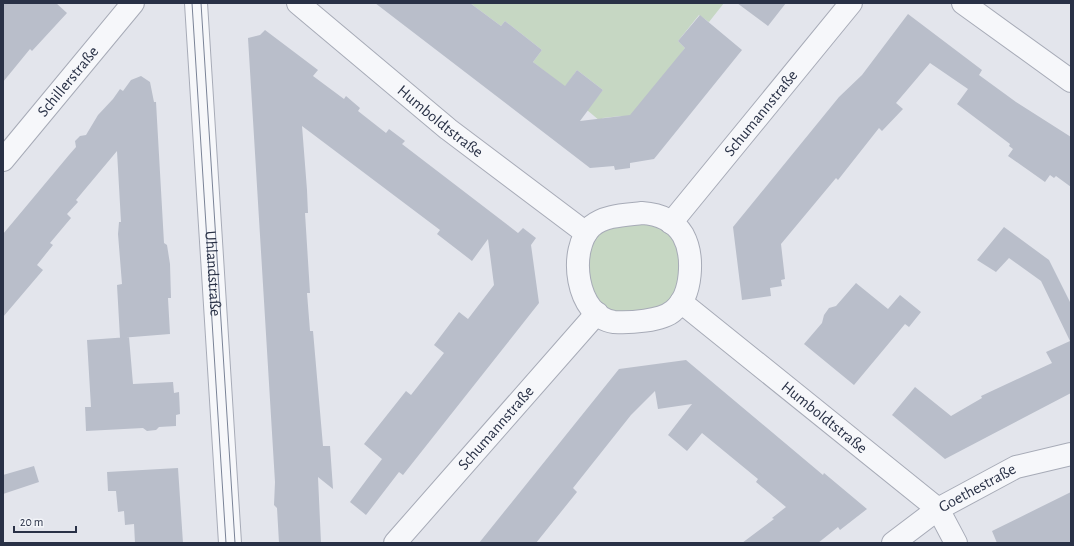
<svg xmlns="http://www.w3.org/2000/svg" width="1074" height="546" font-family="'Alegreya Sans',sans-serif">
	<rect width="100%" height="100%" fill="#e3e5ec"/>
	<path fill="#c6d7c3" d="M470 3H724L709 22 699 15 678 41 685 48 636 118 621 116 603 118 600 121 587 110 603 90 577 70 565 87 533 62 542 50 505 21 501 26Z
		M653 215 684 240 677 306 608 319 581 275 594 226Z"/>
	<path fill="#b9beca" d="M3 3H56L67 13 32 51 30 49 3 82Z
		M375 3H470L501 26 505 21 542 50 533 62 565 86 577 70 603 90 580 121 630 115 685 48 678 41 700 15 742 50 654 159 630 163V168L615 170 614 166 590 168Z
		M737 3H786L768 26Z
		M908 14 982 70 979 75 1016 102 1071 137V187L1056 176 1054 178 1050 175 1045 182 1008 156 1013 149 1009 146 1010 144 957 104 968 89 930 63 896 103 903 109 882 131 879 128 838 180 836 178 781 244 785 279 781 280 782 286 770 288 771 296 742 300 733 227 839 97 862 75Z
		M265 30 318 70 313 76 344 99 346 96 360 108 358 111 386 133 389 129 405 141 402 144 518 233 523 228 536 238 531 245 539 303 403 475 399 472 366 515 350 502 382 459 364 444 406 391 411 395 444 353 434 345 459 312 468 319 494 285 488 239 472 261 437 234 440 230 302 126 307 190 308 213H305L310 293H307L310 331H313L323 446H330L333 489 318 477 321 543H279L277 508 274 505 275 482 248 38 260 35Z
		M141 76 150 82 154 102H156L164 243 167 245 170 264 171 298H168L170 334 120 338 117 285 122 284 118 234 119 222H121L117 151 76 200 78 202 67 214 71 218 50 243 53 245 37 265 43 270 3 317V234L69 155 76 147 75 141 80 136 86 135 98 115 113 99 120 89 123 91 131 80Z
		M1004 227 1049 260 1071 304V393L945 459 892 415 915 387 951 416 982 398 981 396 1052 363 1046 352 1070 341 1041 281 1009 258 996 272 977 260Z
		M856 283 888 309 900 295 921 312 909 327 905 324 854 385 804 344 822 323 824 315 829 308 836 306Z
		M129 337 133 384 173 382 174 393 179 392 180 414 176 415V426L159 427 156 430 147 431 143 428 86 431 85 407H91L87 340Z
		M686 360 823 475 824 473 867 509 840 530 838 527 818 543H742L774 519 772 518 786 507 756 482 758 479 702 433 687 451 668 435 692 404 658 409 655 391 631 415 573 488 577 492 536 543H479L619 369Z
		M34 466 39 482 3 494V475Z
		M178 468 183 543H135L134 524 125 525 124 511 118 512 116 491H108L107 472Z
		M1071 492V543H997L992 531Z"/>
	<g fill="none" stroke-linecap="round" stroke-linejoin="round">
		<defs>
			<g id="minor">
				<path id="s1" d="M196 3 230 543"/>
				<path id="s2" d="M298 3 448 129 586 233"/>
				<path d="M963 3 1071 81"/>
				<path id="s3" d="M3 160 133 3"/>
				<path d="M642 213C658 214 674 220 683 235 694 255 693 296 673 311 662 321 629 323 614 322 576 317 567 249 592 226 605 215 626 215 642 213Z"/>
				<path id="s4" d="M671 223 851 3"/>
				<path id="s5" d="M681 302 938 509 956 543"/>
				<path id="s6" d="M395 543 597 313"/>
				<path id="s7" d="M893 543 938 509 1016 467 1071 454"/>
			</g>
		</defs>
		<use href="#minor" stroke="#a7abb7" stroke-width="24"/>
		<use href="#minor" stroke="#f6f7fa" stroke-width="22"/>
		<path stroke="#7a8397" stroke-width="1" d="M192 3 226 543
			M201 3 235 543"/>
	</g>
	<g text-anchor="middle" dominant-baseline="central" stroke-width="4" stroke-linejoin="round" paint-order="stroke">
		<g font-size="16" fill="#293146" stroke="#f3f5f9">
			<text stroke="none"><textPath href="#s3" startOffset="102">Schillerstraße</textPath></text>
			<text stroke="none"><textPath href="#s4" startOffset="142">Schumannstraße</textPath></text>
			<text stroke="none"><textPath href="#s2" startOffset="185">Humboldtstraße</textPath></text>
			<text stroke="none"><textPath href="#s1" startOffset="271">Uhlandstraße</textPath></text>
			<text stroke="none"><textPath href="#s5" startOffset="184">Humboldtstraße</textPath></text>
			<text stroke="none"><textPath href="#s6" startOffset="153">Schumannstraße</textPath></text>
			<text stroke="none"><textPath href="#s7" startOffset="101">Goethestraße</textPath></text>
		</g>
	</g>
	<rect width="1074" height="546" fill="none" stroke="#293146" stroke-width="8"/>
	<path d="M14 526v6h62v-6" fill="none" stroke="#293146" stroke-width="2"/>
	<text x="20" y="526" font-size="12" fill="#293146" stroke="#f3f5f9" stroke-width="3" paint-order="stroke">20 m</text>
</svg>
